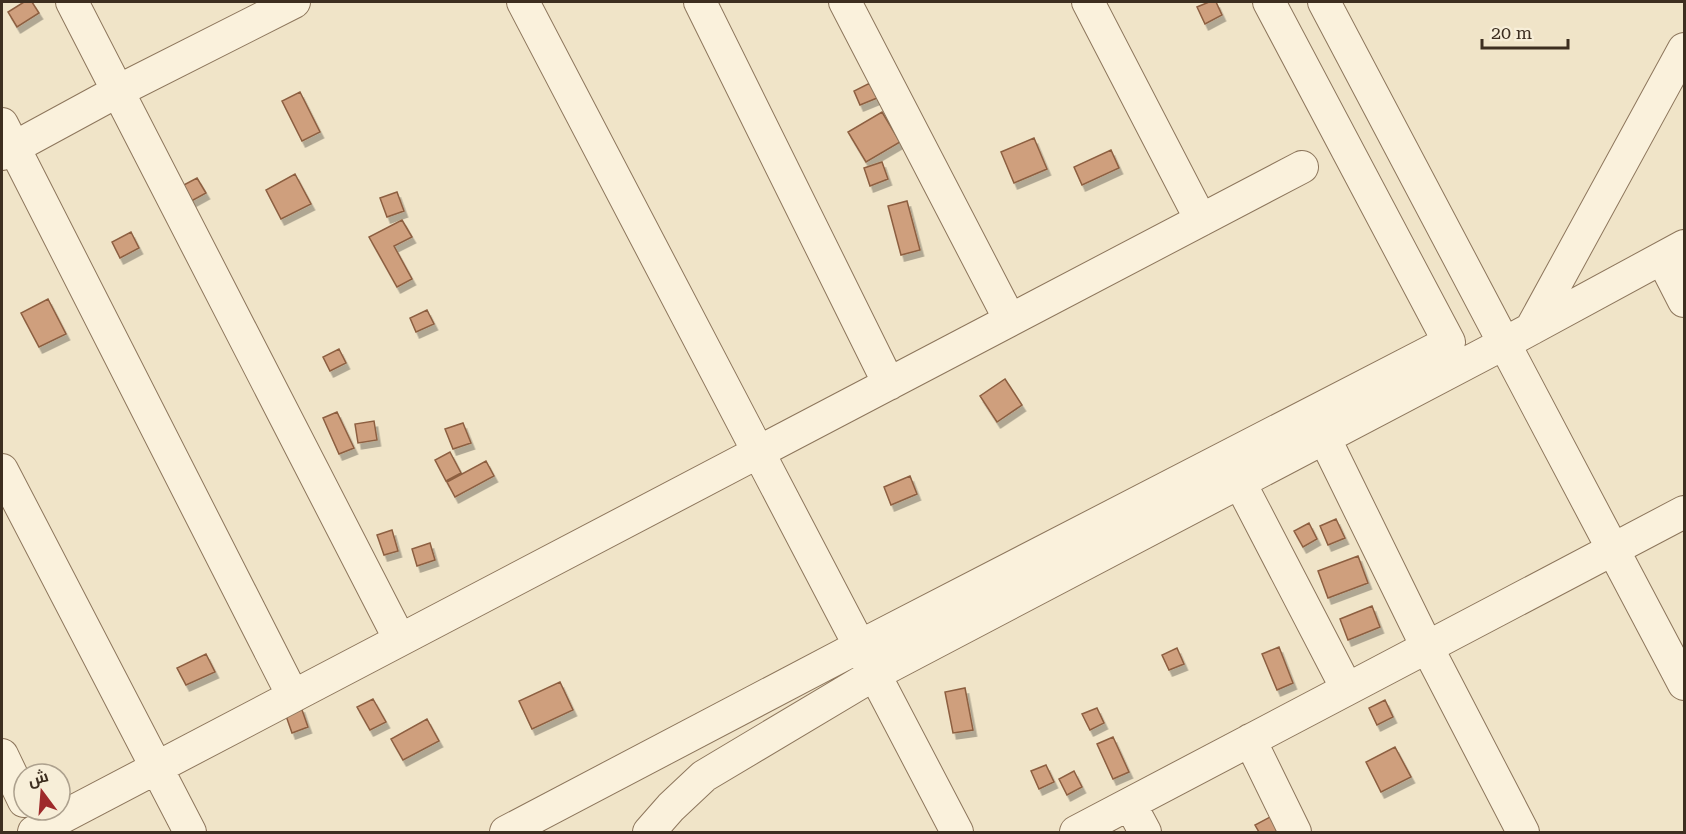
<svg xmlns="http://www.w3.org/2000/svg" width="1686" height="834" font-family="'Roboto Serif',Cairo,serif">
	<defs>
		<filter id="shadow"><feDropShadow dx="3.5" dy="6" stdDeviation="0" flood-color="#0004"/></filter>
	</defs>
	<rect width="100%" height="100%" fill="#f0e4c8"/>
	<path fill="#cf9f7d" stroke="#8d5f41" stroke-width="1.5" filter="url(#shadow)" d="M24 2H32L39 13 17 27 8 12Z
		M1209 2H1216L1222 15 1205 24 1197 7Z
		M870 83 877 98 860 105 854 91Z
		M300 92 320 132 302 141 282 101Z
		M882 112 900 142 866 162 848 132Z
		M1034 138 1047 169 1014 183 1001 152Z
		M1111 150 1119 168 1082 185 1074 167Z
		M882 162 888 179 870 186 864 168Z
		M295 174 311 204 281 219 266 190Z
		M197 178 206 193 186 204 178 188Z
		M397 192 404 211 387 217 380 198Z
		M907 201 920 250 901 255 888 206Z
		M402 220 412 237 394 246 412 279 397 287 369 237Z
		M131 232 139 248 120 258 112 242Z
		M48 299 66 334 39 347 21 313Z
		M427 310 434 324 416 332 410 318Z
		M339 349 346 363 330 371 323 357Z
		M1005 379 1022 405 997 422 980 396Z
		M337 412 354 448 339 454 323 418Z
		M374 421 377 440 358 443 355 424Z
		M463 423 471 443 453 449 445 429Z
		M450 452 461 473 446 481 435 460Z
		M486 461 494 476 455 497 447 482Z
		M910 476 917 494 891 505 884 487Z
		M1336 519 1345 538 1328 545 1320 526Z
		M1309 523 1317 539 1303 547 1294 531Z
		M392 530 398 551 384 555 377 535Z
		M430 543 435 560 417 566 412 549Z
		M1358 556 1368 583 1328 598 1318 571Z
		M1372 606 1380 627 1348 640 1340 619Z
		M1279 647 1293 683 1277 690 1262 654Z
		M1177 648 1184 664 1169 670 1162 655Z
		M206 654 215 672 186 685 177 668Z
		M560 682 573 710 532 729 519 701Z
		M965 688 973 730 953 733 945 692Z
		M373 699 386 722 370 730 357 707Z
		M1385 700 1393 717 1377 725 1369 708Z
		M301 707 308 727 292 733 285 713Z
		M1097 708 1104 723 1090 730 1082 714Z
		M427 719 439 741 403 760 391 739Z
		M1113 737 1129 772 1113 779 1097 744Z
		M1395 747 1411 777 1381 792 1366 762Z
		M1046 765 1054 782 1039 789 1031 771Z
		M1074 771 1082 787 1067 795 1059 779Z
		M1272 816 1281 832H1259L1255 825Z"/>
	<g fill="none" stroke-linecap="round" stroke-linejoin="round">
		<defs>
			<path id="minor" d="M72 2 400 640
				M523 2 957 832
				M700 2 889 384
				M845 2 1010 320
				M1088 2 1201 220
				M1324 2 1684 684
				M2 124 293 696
				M2 154 118 91 294 2
				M1662 258 1684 301
				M1531 329 1684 49
				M1324 437 1427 647 1523 832
				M2 470 190 832
				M1239 481 1347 689
				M1250 740 1295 832
				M2 755 24 801
				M1130 804 1145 832
				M34 832 1302 167
				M506 832 860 646 1449 342 1269 2
				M649 832 671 807 704 776 875 674 1505 343 1684 246
				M1076 832 1684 512"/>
		</defs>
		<use href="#minor" stroke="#8d765c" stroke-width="34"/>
		<use href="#minor" stroke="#faf1dc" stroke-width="32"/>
	</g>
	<rect width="1686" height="834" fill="none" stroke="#3d2e20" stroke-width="6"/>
	<g transform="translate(42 792) rotate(344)"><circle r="28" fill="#f7eed8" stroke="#ada18e" stroke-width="1.5"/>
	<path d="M0-4.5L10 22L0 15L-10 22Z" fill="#9e2a2b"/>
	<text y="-9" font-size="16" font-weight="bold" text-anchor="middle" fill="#3d2e20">ش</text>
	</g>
	<path d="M1482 39v9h86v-9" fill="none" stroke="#3d2e20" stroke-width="3"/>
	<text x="1491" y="39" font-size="18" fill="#3d2e20" stroke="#f7eed8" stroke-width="4.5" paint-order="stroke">20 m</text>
</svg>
